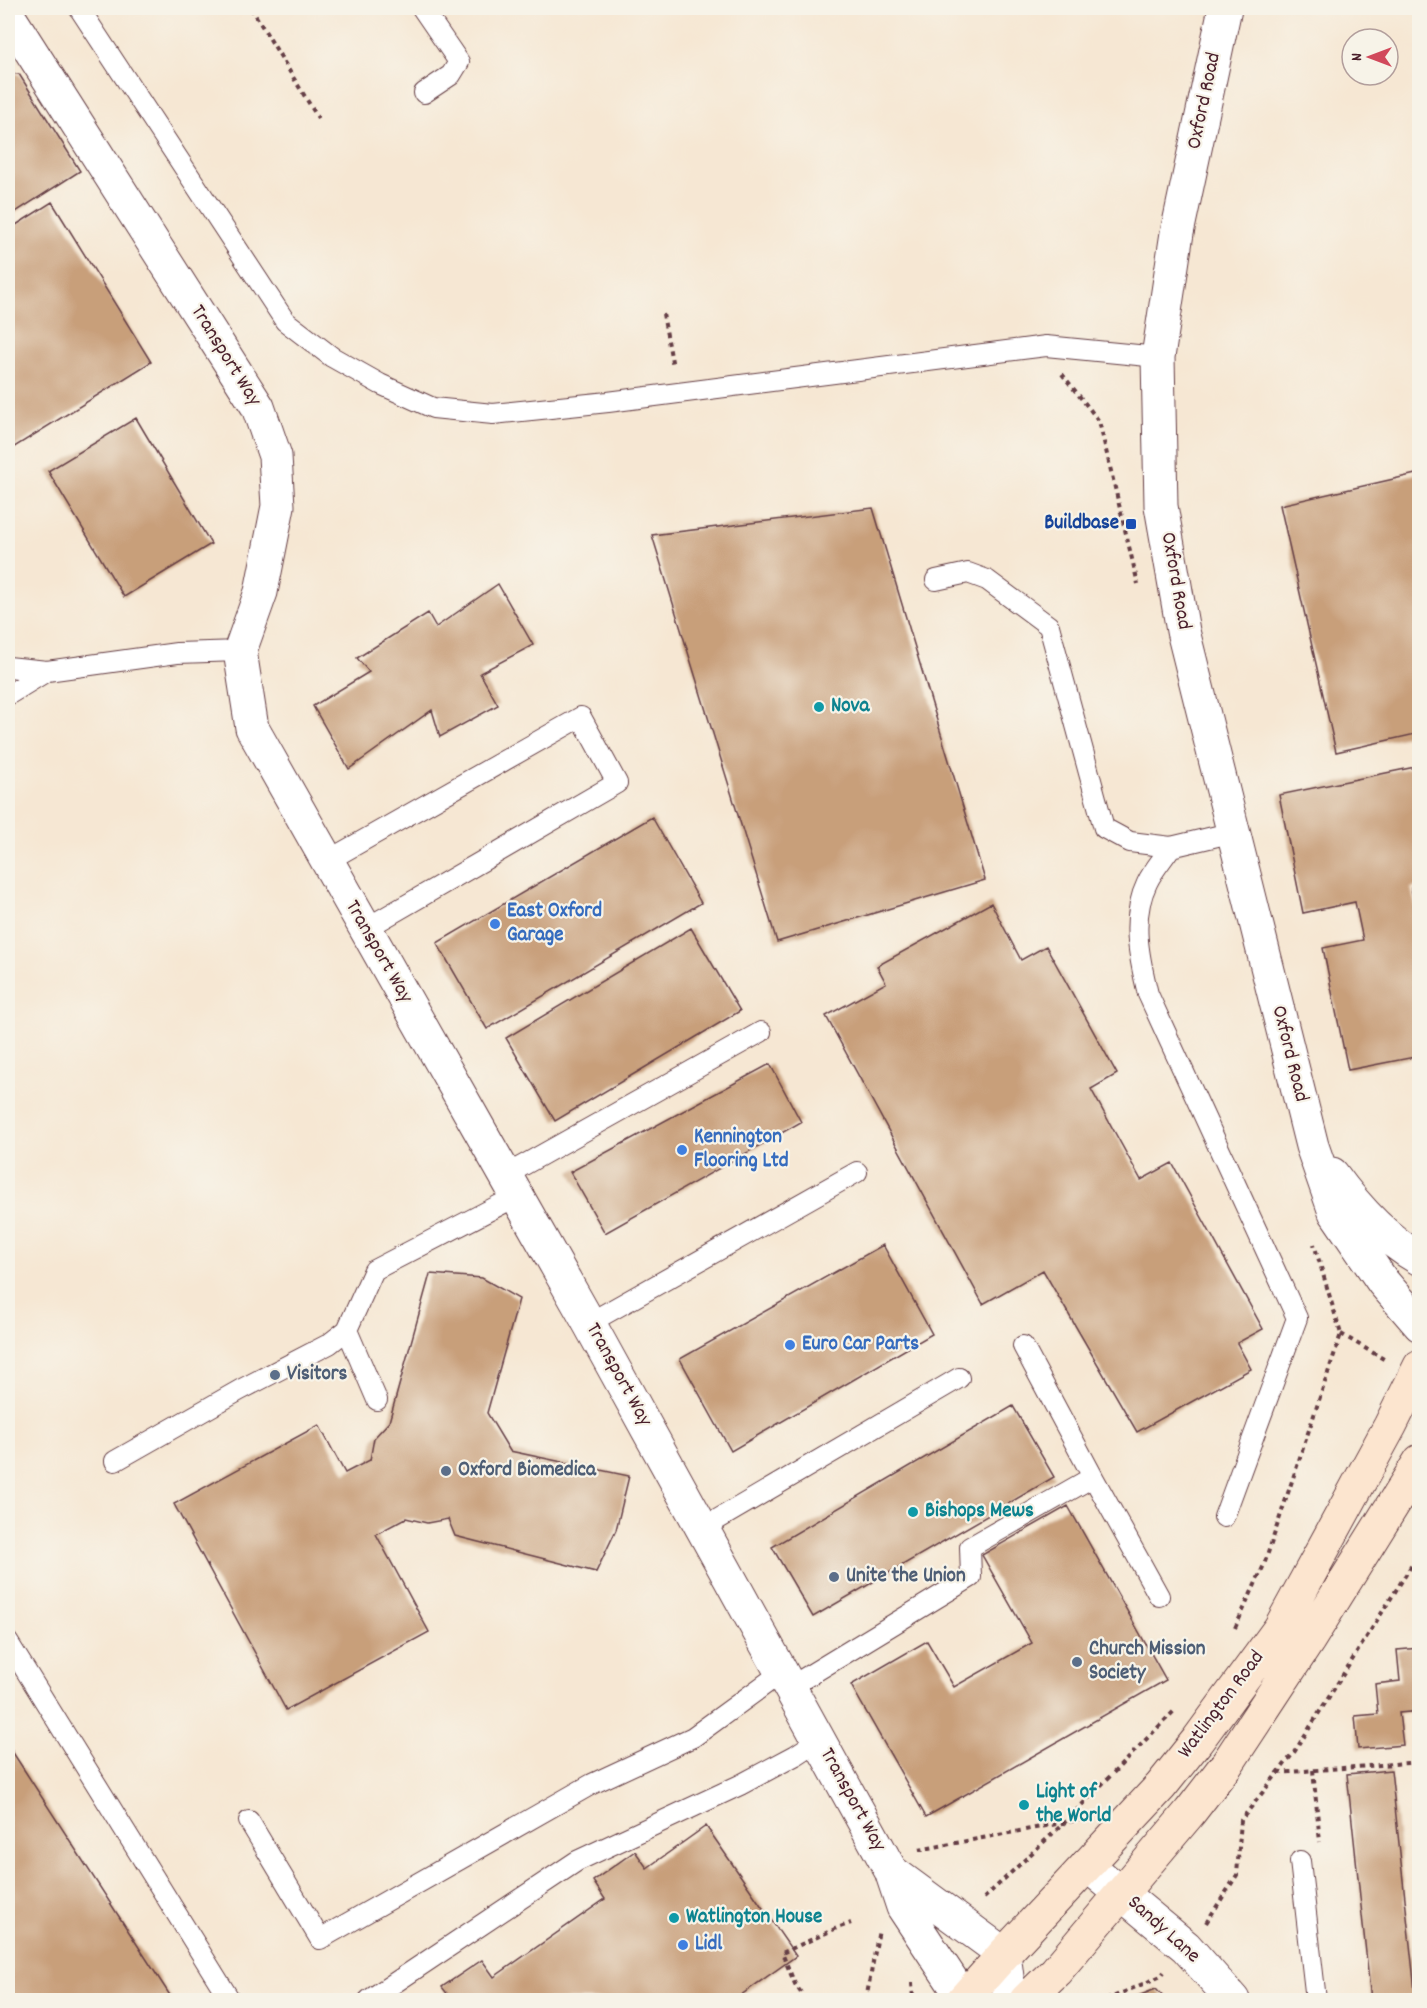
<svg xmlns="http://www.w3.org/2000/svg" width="1427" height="2008" font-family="Dekko,sans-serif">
	<rect width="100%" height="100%" fill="#f7f3e8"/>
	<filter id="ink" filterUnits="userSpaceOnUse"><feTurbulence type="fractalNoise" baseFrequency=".0167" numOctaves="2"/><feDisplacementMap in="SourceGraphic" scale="12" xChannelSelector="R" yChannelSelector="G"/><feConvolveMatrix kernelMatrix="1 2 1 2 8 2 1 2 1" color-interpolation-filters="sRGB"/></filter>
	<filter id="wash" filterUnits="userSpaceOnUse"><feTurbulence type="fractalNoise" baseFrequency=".008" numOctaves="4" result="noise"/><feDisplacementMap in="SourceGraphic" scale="24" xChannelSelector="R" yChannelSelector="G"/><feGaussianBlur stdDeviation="1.35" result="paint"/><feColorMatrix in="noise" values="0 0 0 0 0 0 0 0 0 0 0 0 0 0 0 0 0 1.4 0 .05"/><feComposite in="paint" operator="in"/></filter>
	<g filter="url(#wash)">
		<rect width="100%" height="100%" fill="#f6e7d3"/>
		<g id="blocks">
			<path fill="#c89f7a" d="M8 73 19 74 80 171 8 217Z
				M52 202 151 362 8 451V230Z
				M136 418 211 544 124 597 48 471Z
				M1420 473V733L1336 752 1280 505Z
				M873 508 985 880 777 942 652 535Z
				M498 584 533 645 480 673 498 705 440 737 432 710 349 769 313 706 369 672 357 658 428 613 436 627Z
				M1420 766V886L1411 888 1420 924V1056L1348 1070 1323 948 1363 940 1355 902 1303 913 1279 795Z
				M652 817 701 903 487 1029 437 943Z
				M991 903 1021 960 1046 946 1117 1074 1091 1089 1141 1180 1172 1163 1263 1329 1237 1343 1251 1369 1137 1432 1043 1270 983 1304 826 1016 886 983 877 966Z
				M691 928 740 1011 555 1121 506 1038Z
				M770 1064 801 1122 605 1233 570 1172Z
				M883 1245 932 1334 731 1451 680 1359Z
				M430 1274 482 1278 519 1299 487 1413 510 1451 629 1476 616 1530 596 1572 455 1536 448 1519 427 1523 406 1518 376 1534 429 1632 286 1710 174 1504 319 1425 345 1473 370 1460 374 1438 389 1422Z
				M1013 1406 1054 1477 813 1617 772 1547Z
				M1068 1506 1166 1680 926 1817 851 1685 927 1641 954 1687 1032 1643 982 1555Z
				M1420 1648V1711L1399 1713 1403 1745 1358 1749 1355 1716 1378 1714 1375 1684 1400 1681 1397 1650Z
				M8 1745 173 2000H8Z
				M1391 1770 1416 2000H1371L1347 1774Z
				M706 1826 796 1956 734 2000H452L442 1987 482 1960 494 1977 605 1899 593 1881 635 1851 647 1868Z
				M1156 1989 1166 2000H1128Z"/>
		</g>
	</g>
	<g filter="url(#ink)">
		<use href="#blocks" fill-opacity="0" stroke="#643d44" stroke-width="1.5"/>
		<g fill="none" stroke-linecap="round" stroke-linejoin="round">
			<defs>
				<path id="service" d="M79 8 285 321 332 357 380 384 433 408 493 414 608 402 1046 346 1158 357
					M422 8 459 62 451 75 424 93
					M936 580 968 573 987 580 1049 626 1104 828 1130 842 1171 847 1234 832
					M8 667 47 671 177 653 240 651
					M8 695 47 671
					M1171 847C1163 859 1153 870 1147 883 1130 918 1139 957 1148 994L1297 1318 1224 1517
					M327 861 581 717 617 783 365 929
					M506 1175 761 1032
					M589 1323 857 1172
					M347 1330 377 1400
					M1023 1346 1093 1477
					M115 1461 240 1390 329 1344 347 1330 374 1270 517 1196
					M703 1528 959 1378
					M8 1642 230 2000
					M790 1687 971 1577 970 1547 1093 1477 1159 1596
					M249 1821 320 1939 592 1784 693 1737 782 1672
					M1300 1861 1316 2000
					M369 2000 577 1861 740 1785 796 1755 819 1740"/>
				<path id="minor" d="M8 15 258 407 275 456 278 506 261 592 240 651 252 728 589 1323 891 1871 903 1907 964 1999 968 2000
					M1087 1865 1186 1947 1233 2000
					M891 1871 1004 1954 1010 2000"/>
				<path id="tertiary" d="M1225 8 1177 233 1158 357 1161 506 1183 631 1312 1146 1335 1212 1383 1282 1420 1325
					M1332 1174C1356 1207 1384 1239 1420 1259"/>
				<path id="secondary" d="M963 2000 1004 1954 1161 1786 1197 1741 1280 1628 1390 1426 1420 1366
					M1026 2000 1056 1971 1190 1812 1227 1764 1308 1641 1420 1461"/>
			</defs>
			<use href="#service" stroke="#643d44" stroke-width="22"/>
			<use href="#minor" stroke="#643d44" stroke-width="35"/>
			<use href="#tertiary" stroke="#643d44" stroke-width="35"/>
			<use href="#secondary" stroke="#643d44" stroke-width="35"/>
			<path stroke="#643d44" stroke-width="4" stroke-dasharray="4.5 4.5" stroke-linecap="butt" d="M251 8 318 118
				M663 314 673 367
				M1062 374 1099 421 1138 584
				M1341 1334 1387 1361
				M1235 1628 1264 1565 1341 1334 1314 1244
				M1313 1770 1320 1842
				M1278 1773 1420 1762
				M919 1850 1083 1819
				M984 1898 1065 1822 1175 1710
				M1206 1923 1237 1875 1241 1820 1295 1751 1420 1552
				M912 1983 913 2000
				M806 2000 795 1984 782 1953 837 1928 851 1923
				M866 2000 879 1930
				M1106 2000 1161 1976 1164 1972"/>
			<use href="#service" stroke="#fff" stroke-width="20"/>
			<use href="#minor" stroke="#fff" stroke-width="33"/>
			<use href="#tertiary" stroke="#fff" stroke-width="33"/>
			<use href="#secondary" stroke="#fce5cf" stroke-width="33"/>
		</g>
	</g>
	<rect fill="#1a4fb4" stroke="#f7f3e8" stroke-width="2" x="1125" y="518" width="12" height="12" rx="3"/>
	<g fill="#0f9aa8" stroke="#f7f3e8" stroke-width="2">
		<circle cx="819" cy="707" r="6"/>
		<circle cx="913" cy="1512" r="6"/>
		<circle cx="1024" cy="1805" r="6"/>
		<circle cx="674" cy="1918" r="6"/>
	</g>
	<g fill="#3f7fe0" stroke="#f7f3e8" stroke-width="2">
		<circle cx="495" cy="924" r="6"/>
		<circle cx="682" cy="1150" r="6"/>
		<circle cx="790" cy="1345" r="6"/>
		<circle cx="683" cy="1945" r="6"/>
	</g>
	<g fill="#5c6f8a" stroke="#f7f3e8" stroke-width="2">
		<circle cx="275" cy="1375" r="6"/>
		<circle cx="446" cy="1471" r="6"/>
		<circle cx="834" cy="1577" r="6"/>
		<circle cx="1077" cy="1662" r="6"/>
	</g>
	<g text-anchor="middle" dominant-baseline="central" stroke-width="4.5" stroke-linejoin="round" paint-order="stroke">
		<g font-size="21" fill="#4a1f2b" stroke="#f7f3e8">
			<text transform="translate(1205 101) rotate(-78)">Oxford Road</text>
			<text transform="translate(225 356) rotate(58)">Transport Way</text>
			<text transform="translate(1175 581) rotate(80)">Oxford Road</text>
			<text transform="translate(378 952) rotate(60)">Transport Way</text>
			<text transform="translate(1289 1054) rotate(76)">Oxford Road</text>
			<text transform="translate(618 1375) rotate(61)">Transport Way</text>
			<text transform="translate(1222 1705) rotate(-53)">Watlington Road</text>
			<text transform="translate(852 1800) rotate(61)">Transport Way</text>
			<text transform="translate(1163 1930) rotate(42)">Sandy Lane</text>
		</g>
		<g font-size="21" font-weight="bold" fill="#164399" stroke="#f7f3e8" text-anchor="end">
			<text x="1119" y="524">Buildbase</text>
		</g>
		<g font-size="21" font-weight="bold" fill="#0d838f" stroke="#f7f3e8" text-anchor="start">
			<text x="831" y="707">Nova</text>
			<text x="925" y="1512">Bishops Mews</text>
			<text x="1036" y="1793">Light of<tspan x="1036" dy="24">the World</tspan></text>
			<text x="686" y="1918">Watlington House</text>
		</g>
		<g font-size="21" font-weight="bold" fill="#366cbe" stroke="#f7f3e8" text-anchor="start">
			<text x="507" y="912">East Oxford<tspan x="507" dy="24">Garage</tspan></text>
			<text x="694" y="1138">Kennington<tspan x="694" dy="24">Flooring Ltd</tspan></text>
			<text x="802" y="1345">Euro Car Parts</text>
			<text x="695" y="1945">Lidl</text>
		</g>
		<g font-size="21" font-weight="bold" fill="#4e5e75" stroke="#f7f3e8" text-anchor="start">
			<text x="287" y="1375">Visitors</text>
			<text x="458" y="1471">Oxford Biomedica</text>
			<text x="846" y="1577">Unite the Union</text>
			<text x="1089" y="1650">Church Mission<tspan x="1089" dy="24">Society</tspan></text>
		</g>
	</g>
	<rect width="1427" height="2008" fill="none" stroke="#f7f3e8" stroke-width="30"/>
	<g transform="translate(1370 57) rotate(270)"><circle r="28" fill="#f7f3e8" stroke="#b29e9c" stroke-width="1.5"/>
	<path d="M0-4.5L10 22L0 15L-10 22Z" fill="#d1495b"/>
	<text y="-9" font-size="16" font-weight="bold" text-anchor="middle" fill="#4a1f2b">N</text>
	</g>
</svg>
